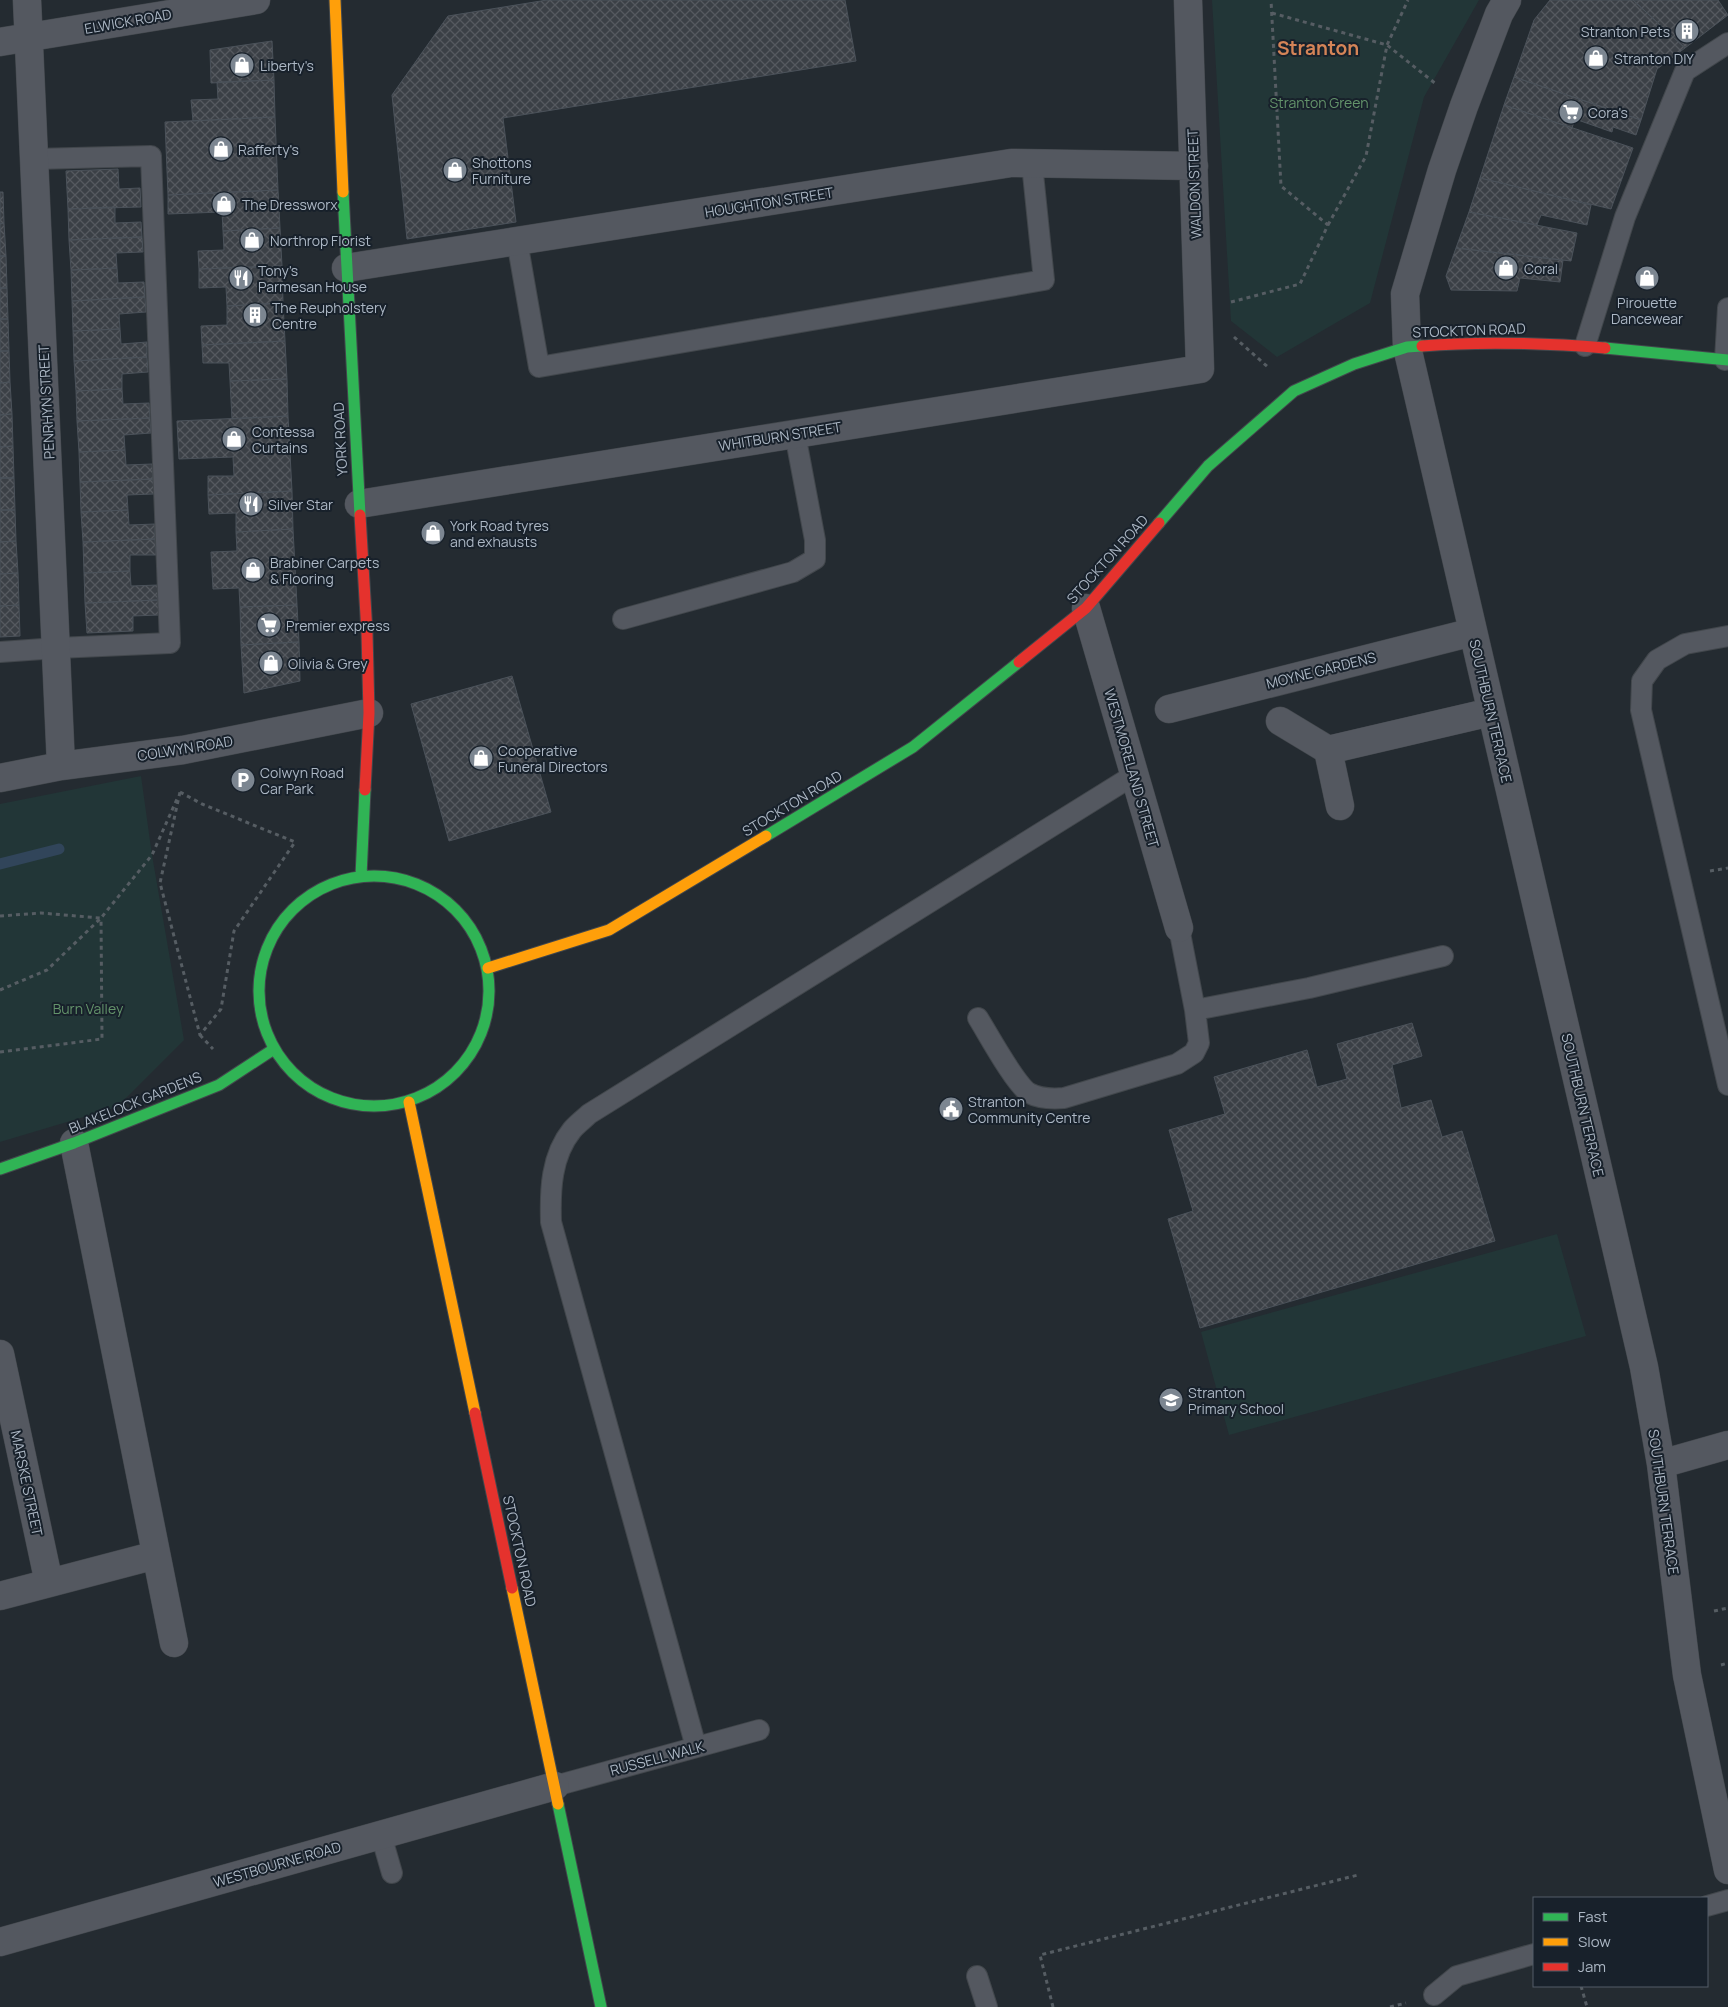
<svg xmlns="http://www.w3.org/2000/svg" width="1728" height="2007" font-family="Manrope,sans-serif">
	<defs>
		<pattern id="building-cross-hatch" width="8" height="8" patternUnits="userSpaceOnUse" patternTransform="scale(1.25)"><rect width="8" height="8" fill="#3b4046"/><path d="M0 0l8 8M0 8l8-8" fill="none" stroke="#55595f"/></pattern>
	</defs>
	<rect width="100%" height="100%" fill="#242b31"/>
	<path fill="#223637" d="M1212 0H1479L1424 97 1370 303 1277 357 1231 321Z
		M141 776 152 855 184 1040 117 1107 0 1142V804Z
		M1557 1234 1586 1336 1229 1435 1201 1332Z"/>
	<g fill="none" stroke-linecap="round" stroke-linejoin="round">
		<path stroke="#31455a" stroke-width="11" d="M0 864 59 849"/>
	</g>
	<path fill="url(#building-cross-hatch)" stroke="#4b525a" d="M547 0H845L856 61 503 118 516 222 407 239 392 95 448 16Z
		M1550 0H1633L1685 48 1657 69 1641 120 1514 77 1534 20Z
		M1633 0H1718L1728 15 1685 48Z
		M272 41 274 80 211 83 210 50Z
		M1514 77 1641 120 1636 135 1613 127 1612 132 1575 119 1572 128 1504 105Z
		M274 80 275 117 193 121 191 100 218 99 217 82Z
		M1504 105 1633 148 1611 209 1480 178Z
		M275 117 278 190 168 195 165 122Z
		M118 169 119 189 140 188 141 207 68 209 66 171Z
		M1480 178 1591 205 1587 225 1541 215 1537 225 1469 212Z
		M278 190 280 228 223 231 222 212 168 214V195Z
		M0 192H3L4 223 0 224Z
		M115 207V223L141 222 142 237 69 240 68 209Z
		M1469 212 1577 233 1571 261 1456 248Z
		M4 223 6 256H0V224Z
		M280 228 282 266 199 269 198 251 224 250 223 231Z
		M142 237 143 252 116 253 117 268 71 270 69 240Z
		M1456 248 1563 260 1560 282 1520 278 1517 291 1451 290 1446 276Z
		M0 256H6L7 288H0Z
		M282 266 283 303 227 306 226 287 199 288V269Z
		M117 268 118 283 144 282 145 297 72 301 71 270Z
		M0 288H7L8 319H0Z
		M145 297 146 312 119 314 120 329 73 331 72 301Z
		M283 303 285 341 202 345 201 326 227 325V306Z
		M0 319H8L9 351H0Z
		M120 329 121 344 147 342V357L74 361 73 331Z
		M285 341 287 379 230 381 229 363H203L202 345Z
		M0 351H9L10 382 0 383Z
		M147 357 148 372 122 374V389L76 391 74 361Z
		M287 379 288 416 232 419 230 381Z
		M10 382 12 414 0 415V383Z
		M122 389 123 404 149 403 150 418 77 421 76 391Z
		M12 414 13 446 0 447V415Z
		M288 416 292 491 208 495V476H234L233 457 179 459 177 421Z
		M150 418 151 433 124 435 125 450 79 452 77 421Z
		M13 446 14 478H0V447Z
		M125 450 126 465 152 464 153 479 80 482 79 452Z
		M0 478H14L15 510H0Z
		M153 479 154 494 127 495 128 510 81 512 80 482Z
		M292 491 293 529 236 532V513L209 514 208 495Z
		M0 510H15L16 541 0 542Z
		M128 510 129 525 155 524V539L83 542 81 512Z
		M293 529 297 605 240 607 239 588 213 589 211 552 237 551 236 532Z
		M155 539 156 555H130V571L84 573 83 542Z
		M16 541 18 573 0 574V542Z
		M130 571 131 586 158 585V600L85 603 84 573Z
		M18 573 19 605 0 606V574Z
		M158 600 159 615 133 616V631L87 633 85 603Z
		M19 605 20 636 0 637V606Z
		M297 605 299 642 241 645 240 607Z
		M299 642 300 681 244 693 241 645Z
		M512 676 551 812 449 841 411 704Z
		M1412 1023 1422 1056 1392 1065 1401 1108 1431 1100 1442 1137 1462 1131 1495 1241 1200 1328 1168 1219 1193 1211 1169 1130 1225 1114 1214 1077 1307 1050 1317 1087 1347 1079 1337 1044Z"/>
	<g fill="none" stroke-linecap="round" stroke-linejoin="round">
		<defs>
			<path id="lane" d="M517 241 539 367 1044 280 1032 164
				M1585 346 1625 217 1685 71 1728 43
				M1725 360 1728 308
				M623 619 793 572 815 559V540L795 434
				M1728 636 1685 644 1657 660 1642 681 1641 710 1728 1085
				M0 652 57 648 170 643 151 156 35 159
				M1195 1010 1309 988 1443 956
				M978 1018C988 1034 1015 1084 1029 1093 1040 1099 1052 1099 1064 1098L1177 1064 1194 1053 1199 1043 1195 1010 1179 928
				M696 1747 551 1222C550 1190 551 1156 572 1130 577 1124 584 1119 589 1114L1134 775
				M555 1786 759 1730
				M381 1835 392 1873
				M1707 1906 1728 1900
				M977 1976 987 2007
				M1434 1995 1457 1976 1534 1954"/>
			<path id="street" d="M27 0 61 766
				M1507 0 1499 14 1464 106 1442 170 1405 294 1407 347 1644 1367 1661 1464 1687 1675 1728 1870
				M0 42 256 0
				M346 268 1011 163 1194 166
				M359 504 1200 369 1188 0
				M1086 608 1179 928
				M1169 709 1473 632
				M1280 721 1328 750 1340 806
				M1328 750 1491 712
				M0 778 61 766 183 750 369 713
				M74 1143 174 1643
				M0 1354 49 1583
				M1661 1464 1728 1445
				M0 1596 156 1555
				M0 1942 555 1786"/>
			<path id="fast" d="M343 192 360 515
				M1605 348 1728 360
				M1159 523 1208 466 1294 391 1354 364 1407 347 1422 346
				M766 836 913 747 1019 662
				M259 991a115 115 0 1 1 230 0a115 115 0 1 1-230 0Z
				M361 876 365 790
				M0 1169 74 1143 219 1085 274 1049
				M558 1804 601 2007"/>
			<path id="slow" d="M335 0 343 192
				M488 968 609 930 766 836
				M409 1102 475 1413
				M512 1588 558 1804"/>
			<path id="jam" d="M1422 346C1483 341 1544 343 1605 348
				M360 515 367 633 369 713 365 790
				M1019 662 1086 608 1159 523
				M475 1413 512 1588"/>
		</defs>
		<use href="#lane" stroke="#42474c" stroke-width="22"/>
		<use href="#street" stroke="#42474c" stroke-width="29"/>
		<use href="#fast" stroke="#42474c" stroke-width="13"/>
		<use href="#slow" stroke="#42474c" stroke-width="13"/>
		<use href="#jam" stroke="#42474c" stroke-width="13"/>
		<path stroke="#565d63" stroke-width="3" stroke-dasharray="4 4" stroke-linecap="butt" d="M1272 13 1387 45 1436 84
			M1328 225 1366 156 1387 45 1408 0
			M1231 302 1300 284 1328 225 1281 186 1271 0
			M1234 337 1269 368
			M180 792 202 804 295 842 234 931 221 1009 200 1035 160 883Z
			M1710 871 1728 868
			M0 916 41 913 100 918
			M0 990 47 970 101 918 152 855 177 799
			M200 1035 213 1049
			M0 1052 102 1039 101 918
			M1714 1611 1728 1608
			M1721 1665 1728 1663
			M1581 1986 1587 2007
			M1053 2007 1040 1955 1358 1875
			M1390 2007 1406 2003"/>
		<use href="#lane" stroke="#545860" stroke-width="20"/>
		<use href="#street" stroke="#545860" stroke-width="28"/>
		<use href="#fast" stroke="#30b455" stroke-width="11"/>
		<use href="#slow" stroke="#ff9f0a" stroke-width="11"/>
		<use href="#jam" stroke="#e5322d" stroke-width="11"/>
	</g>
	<defs>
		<symbol id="building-disc" viewBox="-11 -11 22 22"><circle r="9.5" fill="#7c8691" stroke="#18212b"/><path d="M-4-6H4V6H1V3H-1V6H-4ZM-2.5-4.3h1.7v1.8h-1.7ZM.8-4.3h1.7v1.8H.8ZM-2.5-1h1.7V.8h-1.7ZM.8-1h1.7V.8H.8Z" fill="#fff"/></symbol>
		<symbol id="shop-disc" viewBox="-11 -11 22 22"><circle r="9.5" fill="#7c8691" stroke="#18212b"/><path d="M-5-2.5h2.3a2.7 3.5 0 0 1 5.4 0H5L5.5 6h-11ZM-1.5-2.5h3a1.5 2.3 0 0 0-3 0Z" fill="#fff"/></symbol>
		<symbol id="supermarket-disc" viewBox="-11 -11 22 22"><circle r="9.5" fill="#7c8691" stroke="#18212b"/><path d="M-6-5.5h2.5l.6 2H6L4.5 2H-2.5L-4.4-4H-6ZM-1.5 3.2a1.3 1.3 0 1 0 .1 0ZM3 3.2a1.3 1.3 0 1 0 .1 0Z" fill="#fff"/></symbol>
		<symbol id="restaurant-disc" viewBox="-11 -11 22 22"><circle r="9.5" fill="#7c8691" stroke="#18212b"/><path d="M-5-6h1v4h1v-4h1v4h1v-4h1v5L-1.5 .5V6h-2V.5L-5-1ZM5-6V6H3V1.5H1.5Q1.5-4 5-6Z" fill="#fff"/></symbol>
		<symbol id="parking-disc" viewBox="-11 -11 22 22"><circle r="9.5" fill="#7c8691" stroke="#18212b"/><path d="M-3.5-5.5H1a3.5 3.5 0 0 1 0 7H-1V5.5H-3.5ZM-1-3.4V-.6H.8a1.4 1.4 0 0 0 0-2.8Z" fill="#fff"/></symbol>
		<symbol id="civic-disc" viewBox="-11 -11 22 22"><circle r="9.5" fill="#7c8691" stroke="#18212b"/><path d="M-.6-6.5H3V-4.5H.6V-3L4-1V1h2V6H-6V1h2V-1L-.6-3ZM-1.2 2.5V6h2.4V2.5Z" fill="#fff"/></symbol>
		<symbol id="school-disc" viewBox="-11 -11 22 22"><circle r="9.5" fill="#7c8691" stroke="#18212b"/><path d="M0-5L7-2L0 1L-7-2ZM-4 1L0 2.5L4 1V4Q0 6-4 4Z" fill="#fff"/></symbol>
	</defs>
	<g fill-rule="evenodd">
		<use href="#building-disc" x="1673" y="17" width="28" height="28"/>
		<use href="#shop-disc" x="1582" y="44" width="28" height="28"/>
		<use href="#shop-disc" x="228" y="51" width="28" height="28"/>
		<use href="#supermarket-disc" x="1557" y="98" width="28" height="28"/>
		<use href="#shop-disc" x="207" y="135" width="28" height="28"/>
		<use href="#shop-disc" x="441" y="156" width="28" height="28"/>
		<use href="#shop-disc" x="210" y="190" width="28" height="28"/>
		<use href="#shop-disc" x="238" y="226" width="28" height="28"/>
		<use href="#shop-disc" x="1492" y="254" width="28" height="28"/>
		<use href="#restaurant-disc" x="227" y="264" width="28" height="28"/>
		<use href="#shop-disc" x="1633" y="264" width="28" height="28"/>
		<use href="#building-disc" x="241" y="301" width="28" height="28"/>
		<use href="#shop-disc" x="220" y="425" width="28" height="28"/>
		<use href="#restaurant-disc" x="237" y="490" width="28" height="28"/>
		<use href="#shop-disc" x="419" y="519" width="28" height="28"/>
		<use href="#shop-disc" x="239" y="556" width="28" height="28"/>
		<use href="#supermarket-disc" x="255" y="611" width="28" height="28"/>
		<use href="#shop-disc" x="257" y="649" width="28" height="28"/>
		<use href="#shop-disc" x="467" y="744" width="28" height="28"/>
		<use href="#parking-disc" x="229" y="766" width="28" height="28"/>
		<use href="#civic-disc" x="937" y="1095" width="28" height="28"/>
		<use href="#school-disc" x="1157" y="1386" width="28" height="28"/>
	</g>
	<g text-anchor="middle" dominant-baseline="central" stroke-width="4" stroke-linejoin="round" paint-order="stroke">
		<g font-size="14" fill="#acb7c4" stroke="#18212b">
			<text transform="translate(128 21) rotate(-10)">ELWICK ROAD</text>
			<text transform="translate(1194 184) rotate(-92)">WALDON STREET</text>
			<text transform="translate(769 202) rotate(-9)">HOUGHTON STREET</text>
			<text transform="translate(1469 330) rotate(-2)">STOCKTON ROAD</text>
			<text transform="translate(46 402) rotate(-93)">PENRHYN STREET</text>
			<text transform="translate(780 436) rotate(-9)">WHITBURN STREET</text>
			<text transform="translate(340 439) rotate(-93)">YORK ROAD</text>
			<text transform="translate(1107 559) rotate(-48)">STOCKTON ROAD</text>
			<text transform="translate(1321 670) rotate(-14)">MOYNE GARDENS</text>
			<text transform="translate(1491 711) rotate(77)">SOUTHBURN TERRACE</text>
			<text transform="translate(185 748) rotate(-9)">COLWYN ROAD</text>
			<text transform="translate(1132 768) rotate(74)">WESTMORELAND STREET</text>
			<text transform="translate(792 803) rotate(-31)">STOCKTON ROAD</text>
			<text transform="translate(135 1102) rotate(-22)">BLAKELOCK GARDENS</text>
			<text transform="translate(1583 1105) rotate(77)">SOUTHBURN TERRACE</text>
			<text transform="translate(27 1483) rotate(78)">MARSKE STREET</text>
			<text transform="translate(1664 1502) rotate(82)">SOUTHBURN TERRACE</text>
			<text transform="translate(520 1551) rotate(78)">STOCKTON ROAD</text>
			<text transform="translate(657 1758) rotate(-15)">RUSSELL WALK</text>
			<text transform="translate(277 1864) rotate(-16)">WESTBOURNE ROAD</text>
		</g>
		<g font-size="14" fill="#acb7c4" stroke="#18212b" text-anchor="start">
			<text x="1670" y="31" text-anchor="end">Stranton Pets</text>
			<text x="1614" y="58">Stranton DIY</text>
			<text x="260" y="65">Liberty's</text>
			<text x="1588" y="112">Cora's</text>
			<text x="238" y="149">Rafferty's</text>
			<text x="472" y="162">Shottons<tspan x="472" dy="16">Furniture</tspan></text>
			<text x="242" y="204">The Dressworx</text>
			<text x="270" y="240">Northrop Florist</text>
			<text x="1524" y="268">Coral</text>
			<text x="258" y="270">Tony's<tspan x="258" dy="16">Parmesan House</tspan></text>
			<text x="1647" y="302" text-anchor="middle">Pirouette<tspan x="1647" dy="16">Dancewear</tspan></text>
			<text x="272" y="307">The Reupholstery<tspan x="272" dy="16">Centre</tspan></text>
			<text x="252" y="431">Contessa<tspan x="252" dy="16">Curtains</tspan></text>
			<text x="268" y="504">Silver Star</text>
			<text x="450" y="525">York Road tyres<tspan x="450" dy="16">and exhausts</tspan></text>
			<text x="270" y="562">Brabiner Carpets<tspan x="270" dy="16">&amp; Flooring</tspan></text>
			<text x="286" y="625">Premier express</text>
			<text x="288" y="663">Olivia &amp; Grey</text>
			<text x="498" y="750">Cooperative<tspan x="498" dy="16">Funeral Directors</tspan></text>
			<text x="260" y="772">Colwyn Road<tspan x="260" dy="16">Car Park</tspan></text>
			<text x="968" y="1101">Stranton<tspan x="968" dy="16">Community Centre</tspan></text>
			<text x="1188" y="1392">Stranton<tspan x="1188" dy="16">Primary School</tspan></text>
		</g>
		<g font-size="14" fill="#64946b" stroke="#18212b">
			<text x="1319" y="102">Stranton Green</text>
			<text x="88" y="1008">Burn Valley</text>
		</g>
		<g font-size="19" font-weight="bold" fill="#d48457" stroke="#18212b">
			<text x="1318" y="48">Stranton</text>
		</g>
	</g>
	<rect x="1533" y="1897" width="175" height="90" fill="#18212b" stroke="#535d68"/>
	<rect x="1543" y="1913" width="25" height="8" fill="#30b455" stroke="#535d68"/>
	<text x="1578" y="1922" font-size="15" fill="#acb7c4">Fast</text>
	<rect x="1543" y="1938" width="25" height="8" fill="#ff9f0a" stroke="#535d68"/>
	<text x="1578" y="1947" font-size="15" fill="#acb7c4">Slow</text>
	<rect x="1543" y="1963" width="25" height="8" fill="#e5322d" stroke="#535d68"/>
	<text x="1578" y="1972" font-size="15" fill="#acb7c4">Jam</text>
</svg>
